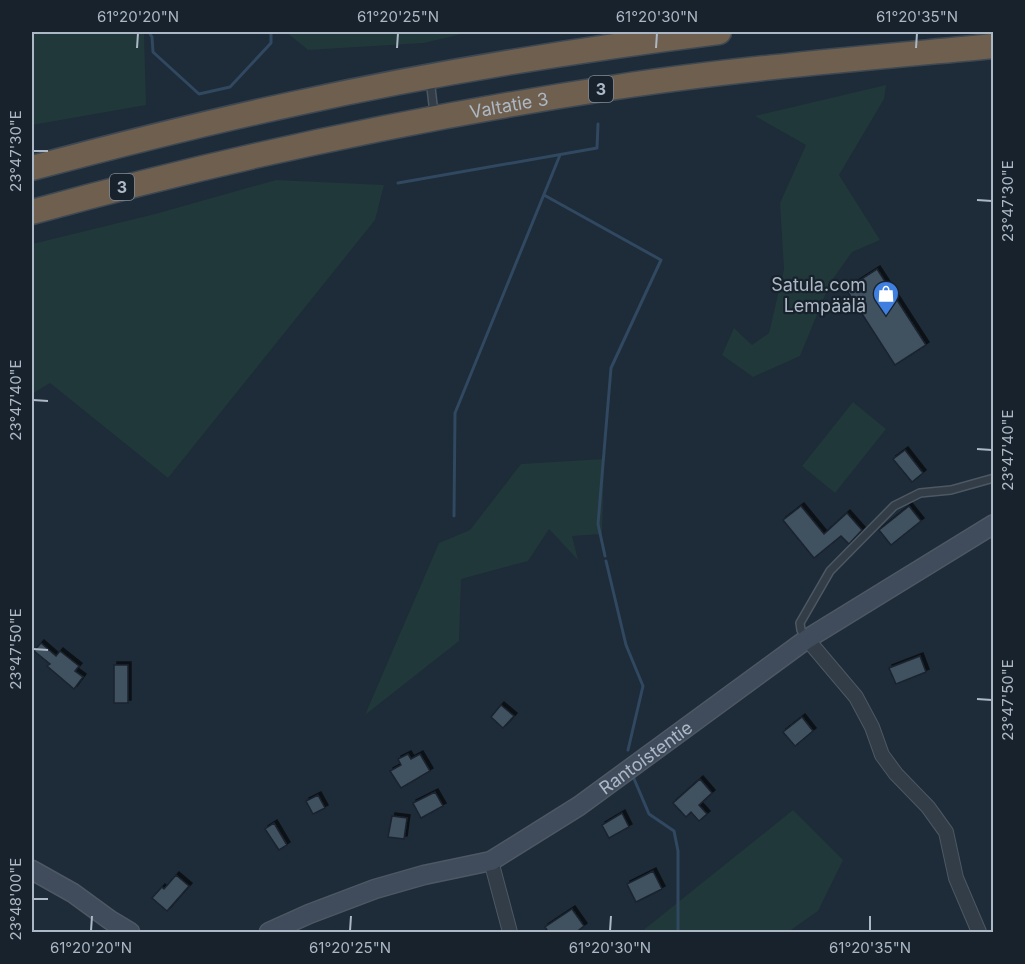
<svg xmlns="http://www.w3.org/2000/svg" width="1025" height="964" font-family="Inter,sans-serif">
	<defs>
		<filter id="shadow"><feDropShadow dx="3" dy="-3" stdDeviation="0" flood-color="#0009"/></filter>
	</defs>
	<rect width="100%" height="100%" fill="#1e2b38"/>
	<path fill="#203839" d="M32 32H144L146 105 32 125Z
		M286 32H470L424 43 308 50Z
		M886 85 884 99 839 175 880 240 852 252 830 283 800 356 753 377 722 355 734 328 752 345 769 333 784 269 780 203 806 145 755 116Z
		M276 180 384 185 375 220 168 478 50 383 32 394V244L155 214Z
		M853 402 886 429 835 493 802 466Z
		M604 459 602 534 572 536 578 560 549 529 528 561 461 579 459 641 365 715 439 543 470 530 521 464Z
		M793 810 843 860 818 911 788 932H641Z"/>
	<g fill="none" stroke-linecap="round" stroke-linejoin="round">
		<path stroke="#304860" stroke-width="3" d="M149 32 152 37 153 52 199 94 230 87 271 43V32
			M398 183 597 148 598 124
			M544 195 661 260 611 368 598 524 605 556
			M454 516 455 413 560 155
			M606 561 626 645 643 686 628 750
			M632 774 649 814 674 831 678 851V932"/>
	</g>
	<path fill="#415160" stroke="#1a242f" stroke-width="1.5" filter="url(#shadow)" d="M877 269 926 345 895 365 846 289Z
		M905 450 923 473 912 482 893 459Z
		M801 506 824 534 847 513 862 530 849 544 841 536 814 558 783 520Z
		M909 506 921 521 891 545 879 530Z
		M41 643 56 656 60 651 79 666 75 671 83 677 74 689 47 666 50 664 34 651Z
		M920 656 926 672 896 684 889 668Z
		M114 665H128V703H114Z
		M501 705 514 716 503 728 491 717Z
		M802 717 813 731 795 746 783 732Z
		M408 754 411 759 420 754 430 771 401 788 390 771 401 765 398 759Z
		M700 779 712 793 699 805 707 814 699 821 691 812 686 817 673 803Z
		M435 792 443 806 421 818 413 803Z
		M318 795 325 808 313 814 306 801Z
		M622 813 629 827 609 838 602 825Z
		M392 816 407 818 404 839 388 837Z
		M274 823 287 845 279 850 265 829Z
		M653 871 662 889 636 902 627 884Z
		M176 875 189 886 167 911 152 898 162 887 164 889Z
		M572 909 584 926 575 933H549L545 927Z"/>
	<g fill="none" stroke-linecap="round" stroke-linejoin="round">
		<defs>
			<path id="lane" d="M430 79 434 113
				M807 639 801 630 800 623 830 571 894 506 920 493 951 490 994 478"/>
			<path id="street" d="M807 639 856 697 872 727 882 755 896 774 928 807 946 832 956 878 979 932
				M491 861 510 932"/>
			<g id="secondary">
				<path d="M32 870 73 893 110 920 130 932"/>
				<path id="s1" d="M269 932 309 914 375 889 424 875 491 861 579 806 807 639 994 524"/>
			</g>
			<g id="highway">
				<path d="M32 168C118 145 205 123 293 104 433 73 576 50 719 32"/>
				<path id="s2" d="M32 212C224 159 420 117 617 87 742 68 868 58 994 46"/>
			</g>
		</defs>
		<use href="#lane" stroke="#4d5863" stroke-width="10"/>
		<use href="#street" stroke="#4d5863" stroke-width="16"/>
		<use href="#secondary" stroke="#4d5863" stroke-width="21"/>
		<use href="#highway" stroke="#3d4853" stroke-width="27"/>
		<use href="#lane" stroke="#323d48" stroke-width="7"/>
		<use href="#street" stroke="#323d48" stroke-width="14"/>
		<use href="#secondary" stroke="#404c5c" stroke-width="18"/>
		<use href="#highway" stroke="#6f5f4e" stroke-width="24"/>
	</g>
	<path fill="none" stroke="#acb8c5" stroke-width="2" d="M137 48 138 33M397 48 398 33M656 48 657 33M916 48 917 33M33 151H48M977 200 992 201M33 400 48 401M977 449 992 450M33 649 48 650M977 699 992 700M33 899H48M91 931 92 916M350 931 351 916M610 931 611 916M870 931V916"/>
	<defs>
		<symbol id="shop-pin" viewBox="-11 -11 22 30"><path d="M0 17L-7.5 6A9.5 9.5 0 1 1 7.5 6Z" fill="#3f7fe0" stroke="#18222d"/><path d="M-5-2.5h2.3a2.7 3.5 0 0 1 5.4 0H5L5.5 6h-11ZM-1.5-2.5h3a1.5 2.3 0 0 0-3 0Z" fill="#fff"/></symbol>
	</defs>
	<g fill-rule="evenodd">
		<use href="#shop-pin" x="871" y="279" width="30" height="40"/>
	</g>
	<g text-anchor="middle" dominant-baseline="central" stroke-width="4.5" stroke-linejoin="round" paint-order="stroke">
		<g fill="#18222d" stroke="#808b97" stroke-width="1.5">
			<rect x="589" y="76" width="24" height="26" rx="4.5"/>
			<rect x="110" y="174" width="24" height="26" rx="4.5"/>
		</g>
		<g font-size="16" font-weight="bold" fill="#acb8c5">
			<text x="601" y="89">3</text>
			<text x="122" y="187">3</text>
		</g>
		<g font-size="18" fill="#acb8c5" stroke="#18222d">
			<text stroke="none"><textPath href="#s2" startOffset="489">Valtatie 3</textPath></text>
			<text stroke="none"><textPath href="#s1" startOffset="420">Rantoistentie</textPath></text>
		</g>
		<g font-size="18" fill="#acb8c5" stroke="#18222d" text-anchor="end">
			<text x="866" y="284">Satula.com<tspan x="866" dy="21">Lempäälä</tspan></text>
		</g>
	</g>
	<rect width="1025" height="964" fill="none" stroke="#18222d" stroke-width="66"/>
	<rect x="33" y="33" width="959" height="898" fill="none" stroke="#acb8c5" stroke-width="2"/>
	<g font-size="15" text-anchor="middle" fill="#acb8c5">
		<text x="138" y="22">61°20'20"N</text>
		<text x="398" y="22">61°20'25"N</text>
		<text x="657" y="22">61°20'30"N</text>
		<text x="917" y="22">61°20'35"N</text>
		<text transform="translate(16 151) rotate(-90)" y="5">23°47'30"E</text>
		<text transform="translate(1008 201) rotate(-90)" y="5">23°47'30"E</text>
		<text transform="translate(16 400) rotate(-90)" y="5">23°47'40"E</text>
		<text transform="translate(1008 450) rotate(-90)" y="5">23°47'40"E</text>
		<text transform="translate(16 649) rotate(-90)" y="5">23°47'50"E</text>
		<text transform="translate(1008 700) rotate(-90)" y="5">23°47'50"E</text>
		<text transform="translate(16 899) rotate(-90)" y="5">23°48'00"E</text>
		<text x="91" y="953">61°20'20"N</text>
		<text x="350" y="953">61°20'25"N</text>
		<text x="610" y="953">61°20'30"N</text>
		<text x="870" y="953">61°20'35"N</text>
	</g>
</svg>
